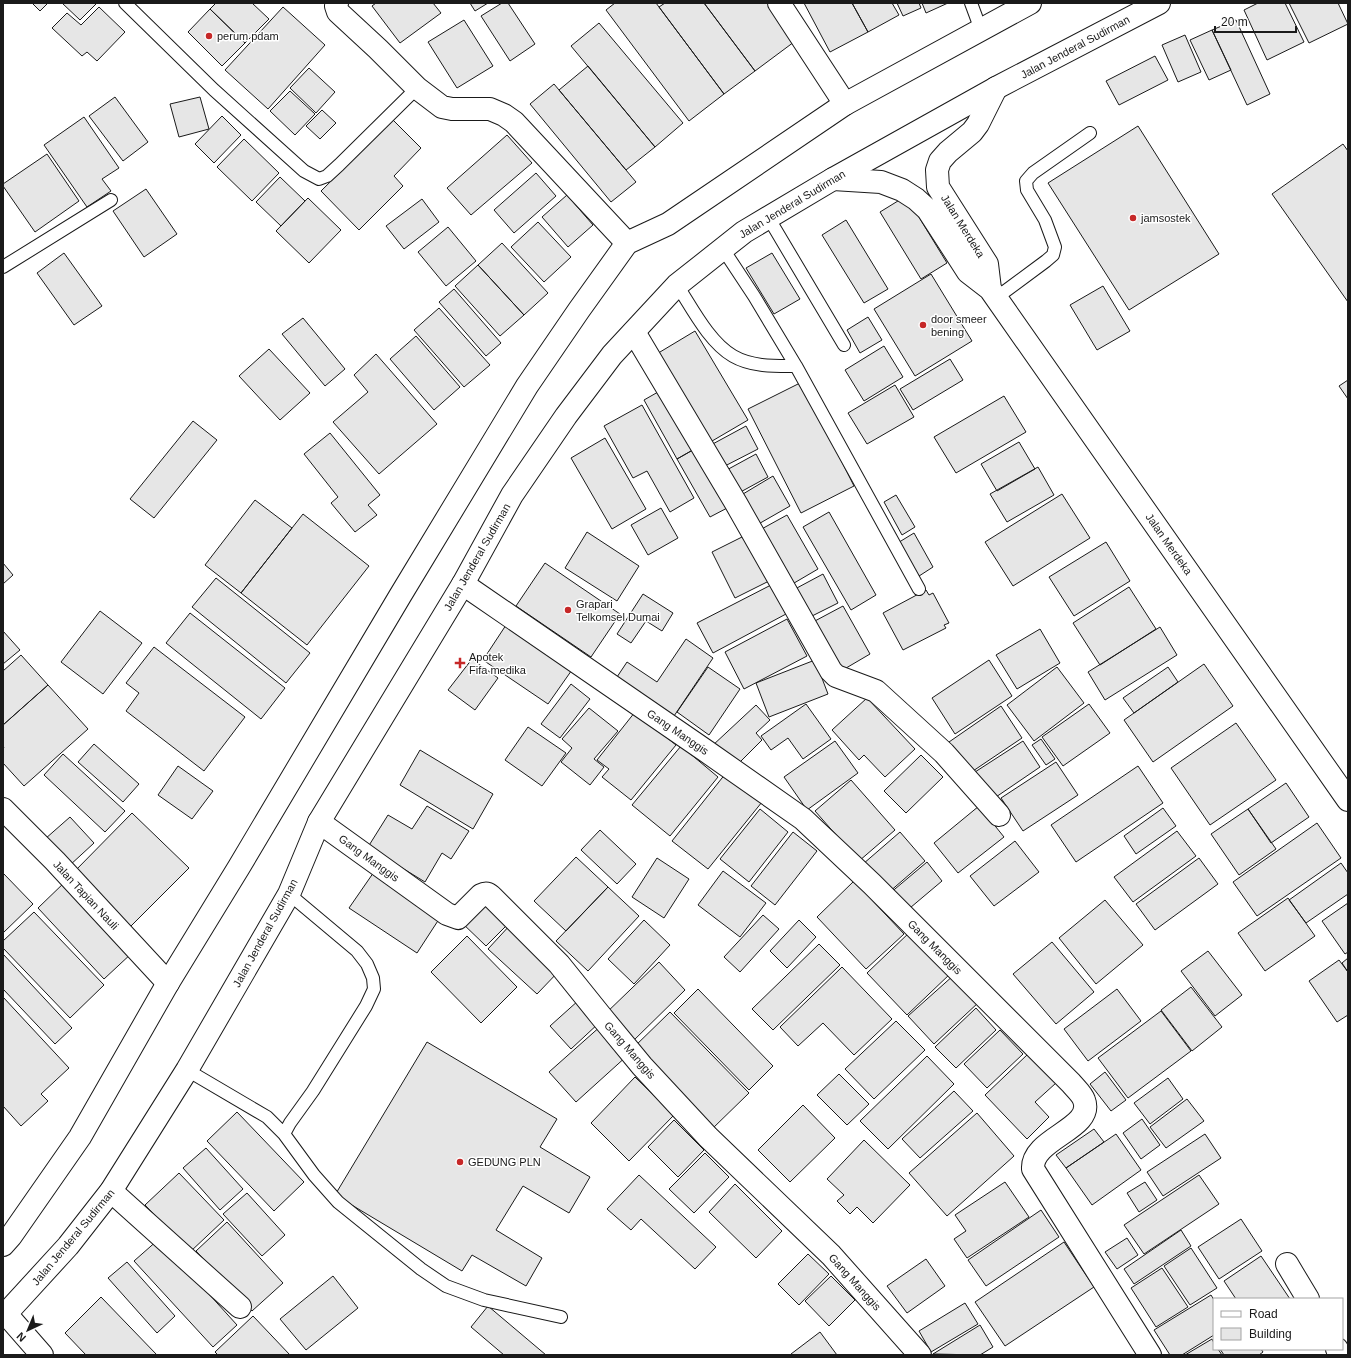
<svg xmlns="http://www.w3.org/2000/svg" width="1351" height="1358" font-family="Helvetica,sans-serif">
	<rect width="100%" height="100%" fill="#fff"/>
	<path fill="#e6e6e6" stroke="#1a1a1a" d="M32 3H48L40 11Z
		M62 3H97L80 20Z
		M216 3H252L269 19 245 43 210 9Z
		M376 3H433L441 13 400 43 372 6Z
		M470 3H488L475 11Z
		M502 3H508L535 44 510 61 481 16Z
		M615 3H656L724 94 689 121 606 10Z
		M665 3H704L755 71 724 94 659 7Z
		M704 3H772L798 39 755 71Z
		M804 3H852L868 32 830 52Z
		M852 3H892L899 15 868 32Z
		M897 3H919L921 8 903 16Z
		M922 3H948L926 13Z
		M1258 3H1285L1304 42 1267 60 1244 10Z
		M1289 3H1338L1348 24 1309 43Z
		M99 7 125 32 97 61 87 52 82 56 52 28 67 13 81 25Z
		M283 7 325 45 268 109 225 70Z
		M210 9 245 43 222 66 188 32Z
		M464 20 493 66 457 88 428 42Z
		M1236 20 1270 94 1247 105 1212 30Z
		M599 23 683 123 655 147 571 46Z
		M1212 30 1231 70 1209 80 1190 40Z
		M1185 35 1201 72 1178 82 1162 45Z
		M1155 56 1168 80 1119 105 1106 81Z
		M588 66 655 147 626 170 559 90Z
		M309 68 335 92 316 113 290 88Z
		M554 84 636 182 611 202 530 104Z
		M290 91 315 114 295 135 270 111Z
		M115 97 148 142 123 161 89 116Z
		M200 97 209 129 179 137 170 104Z
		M322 110 336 123 320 139 306 126Z
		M222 116 241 135 214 163 195 144Z
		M84 117 119 168 102 179 111 191 87 207 44 145Z
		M393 120 421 148 394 176 403 186 359 230 321 191Z
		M1138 126 1219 254 1129 310 1048 183Z
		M507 135 532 163 471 215 447 188Z
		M244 139 279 173 252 201 217 167Z
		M1343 144 1348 151V302L1272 194Z
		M47 154 79 201 35 232 3 186V184Z
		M536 173 556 196 514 233 494 210Z
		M280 177 305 201 281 226 256 202Z
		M146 189 177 234 144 257 113 211Z
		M567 195 593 225 568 247 542 217Z
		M906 196 947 263 921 279 880 212Z
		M308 198 341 230 309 263 276 231Z
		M422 199 439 222 404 249 386 226Z
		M846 220 888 289 864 303 822 235Z
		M538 222 571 257 544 282 511 247Z
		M448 227 476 261 446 286 418 252Z
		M502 243 548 293 524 315 478 265Z
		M64 253 102 306 74 325 37 273Z
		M772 253 800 299 774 314 746 268Z
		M478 265 524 315 500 336 455 286Z
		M931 274 972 341 915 376 874 309Z
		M1103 286 1130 331 1097 350 1070 305Z
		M454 289 501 343 486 356 439 302Z
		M439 308 490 365 464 387 414 330Z
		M868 317 882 340 860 353 847 330Z
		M303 318 345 369 325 386 282 334Z
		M695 331 748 420 707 444 655 355Z
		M416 336 460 387 434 410 390 359Z
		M884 346 903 377 864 401 845 370Z
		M269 349 310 393 280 420 239 376Z
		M376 354 437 424 379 474 333 422 368 392 354 375Z
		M950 359 963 380 913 410 900 389Z
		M1348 380V399L1339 386Z
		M802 382 854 486 801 513 748 409Z
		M895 385 914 417 867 444 848 413Z
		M665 388 698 447 677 459 644 400Z
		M1004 396 1026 432 956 473 934 437Z
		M642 405 694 498 670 512 647 471 633 478 604 426Z
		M193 421 217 440 154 518 130 499Z
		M746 426 758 449 721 468 709 446Z
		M330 433 380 495 368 505 377 515 355 532 331 503 338 497 304 454Z
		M605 438 646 509 612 529 571 458Z
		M1019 442 1035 469 997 491 981 464Z
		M698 447 731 506 710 517 677 459Z
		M756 454 768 477 735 495 723 472Z
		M1038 467 1054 495 1007 522 990 494Z
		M773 476 790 506 755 526 738 497Z
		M1062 494 1090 538 1013 586 985 542Z
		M896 495 915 527 902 535 884 502Z
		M255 500 292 528 241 593 205 565Z
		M661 508 678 538 648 555 631 525Z
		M829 512 876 595 851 610 803 527Z
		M303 514 369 566 307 645 241 593Z
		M787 515 818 569 789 586 758 531Z
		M587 532 639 566 617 601 565 568Z
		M914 533 933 567 916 578 896 544Z
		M748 534 771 580 735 598 712 552Z
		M1106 542 1130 581 1074 616 1049 577Z
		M3 563 13 575 3 584Z
		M545 563 620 614 591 657 516 606Z
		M823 574 838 603 810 617 795 589Z
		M216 578 310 653 286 683 192 607Z
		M771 585 786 614 713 653 697 623Z
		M1129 587 1156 629 1100 665 1073 623Z
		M926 590 929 595 933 593 949 623 944 625 946 628 903 650 883 613Z
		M643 594 673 613 662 631 646 621 631 643 617 634Z
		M843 606 870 654 841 671 813 622Z
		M100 611 142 643 103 694 61 662Z
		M190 613 285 688 261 719 166 643Z
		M787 619 807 656 744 689 725 652Z
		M508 622 574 667 548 704 483 660Z
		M1160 627 1177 655 1105 700 1088 672Z
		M1040 629 1060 663 1017 689 996 655Z
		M3 631 20 650 3 664Z
		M686 639 713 658 672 719 615 680 627 662 657 682Z
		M154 647 245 717 204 771 126 711 139 693 126 683Z
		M21 655 48 685 3 725V671Z
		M472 659 498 678 475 710 448 690Z
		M815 660 828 694 769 717 756 683Z
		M989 660 1012 696 955 734 932 698Z
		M1204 664 1233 706 1153 762 1124 720Z
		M708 667 740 689 709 735 677 712Z
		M1057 667 1084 703 1034 741 1007 705Z
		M1168 667 1178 682 1134 713 1123 698Z
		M571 684 590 699 560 738 541 724Z
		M48 685 88 729 24 786 3 763V749L4 747 3 746V725Z
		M867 698 915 749 885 777 864 755 859 760 832 730Z
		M806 704 831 739 803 759 788 738 771 750 761 736Z
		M1089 704 1110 733 1063 766 1042 737Z
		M756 705 770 720 756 733 762 740 733 769 712 746Z
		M1001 706 1022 738 970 773 949 742Z
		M589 708 618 731 594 759 604 767 590 785 561 762 572 748 562 739Z
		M635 712 676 745 631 800 602 777 609 769 597 760Z
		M1236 723 1276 780 1210 825 1171 768Z
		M528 727 566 753 542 786 505 760Z
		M1041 739 1055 759 1046 765 1032 745Z
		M835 741 858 773 807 810 784 777Z
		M1023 741 1040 767 993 799 975 772Z
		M94 744 139 784 123 802 78 762Z
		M681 746 718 777 670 836 632 805Z
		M420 750 493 794 473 829 400 785Z
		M63 754 125 811 105 832 44 775Z
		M921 755 943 777 906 813 884 791Z
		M1056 762 1078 795 1023 831 1001 798Z
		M178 766 213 791 192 819 158 795Z
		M1138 766 1163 803 1076 862 1051 825Z
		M726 773 762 802 708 869 672 841Z
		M851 780 895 830 859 861 815 811Z
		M1286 783 1309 817 1271 843 1248 809Z
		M427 806 469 831 451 859 442 853 425 882 368 847 388 815 412 829Z
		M979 806 1004 837 958 873 934 843Z
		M1163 808 1176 826 1136 854 1124 836Z
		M760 809 788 832 749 882 720 859Z
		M1248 809 1276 849 1239 875 1211 834Z
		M132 813 189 868 129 928 73 873Z
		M70 817 94 843 69 866 45 839Z
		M1317 823 1341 858 1257 916 1233 882Z
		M600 830 636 864 617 884 581 850Z
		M1177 831 1196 856 1133 902 1114 877Z
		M793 832 817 851 775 905 751 886Z
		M900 832 925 861 888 893 863 864Z
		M1015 841 1039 872 994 906 970 876Z
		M576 857 608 887 566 931 534 901Z
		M657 858 689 879 664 918 632 897Z
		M1199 858 1218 884 1155 930 1136 904Z
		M927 862 942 881 904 913 889 894Z
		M1341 863 1348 873V894L1306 923 1289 900Z
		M376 869 443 913 417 953 349 908Z
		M723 871 766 903 740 937 698 905Z
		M3 873 33 904 3 933Z
		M67 880 133 952 104 979 38 908Z
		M854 881 904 934 866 969 817 917Z
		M608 887 639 916 588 971 556 941Z
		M484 896 511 921 486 946 460 921Z
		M1288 898 1315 936 1265 971 1238 933Z
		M1105 900 1143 945 1096 984 1059 938Z
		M1348 903V952L1345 954 1322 921Z
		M34 912 104 985 70 1018 3 948V941Z
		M763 915 779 929 740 972 724 957Z
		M644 920 670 945 634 984 608 959Z
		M799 920 816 937 787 968 770 951Z
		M511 924 560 970 537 994 488 949Z
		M911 931 951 973 907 1015 867 973Z
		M467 936 517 987 481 1023 431 972Z
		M1052 942 1094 992 1056 1024 1013 974Z
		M819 944 840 965 773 1030 752 1009Z
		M1208 951 1242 995 1215 1016 1181 971Z
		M3 954 72 1028 55 1044 3 989Z
		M1348 958V972L1342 963Z
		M1339 960 1348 972V1015L1337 1022 1309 981Z
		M659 962 685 990 630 1044 603 1016Z
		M842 967 892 1019 854 1055 823 1023 798 1046 780 1027Z
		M954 975 979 1002 934 1044 908 1016Z
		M1191 987 1222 1027 1192 1051 1161 1010Z
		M698 989 773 1066 749 1090 674 1013Z
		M1117 989 1141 1021 1088 1061 1064 1029Z
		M3 997 69 1068 41 1094 48 1101 21 1126 3 1106Z
		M579 1000 600 1022 571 1049 550 1026Z
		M976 1008 996 1030 956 1068 935 1047Z
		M1161 1011 1191 1051 1128 1098 1098 1058Z
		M670 1012 749 1093 711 1130 632 1049Z
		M896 1021 925 1050 874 1099 845 1069Z
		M602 1025 628 1055 576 1102 549 1072Z
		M1000 1030 1023 1054 987 1088 964 1064Z
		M427 1042 557 1119 540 1147 590 1177 569 1213 523 1186 496 1230 542 1258 526 1286 472 1255 462 1271 335 1195Z
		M1028 1054 1056 1083 1035 1102 1049 1117 1027 1139 985 1095Z
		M927 1056 954 1084 888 1149 860 1121Z
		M1105 1072 1126 1100 1111 1111 1090 1084Z
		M839 1074 869 1104 847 1125 817 1095Z
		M635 1077 674 1115 629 1161 591 1123Z
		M1168 1078 1183 1099 1150 1124 1134 1103Z
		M954 1091 973 1111 920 1158 902 1139Z
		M1187 1099 1204 1121 1166 1148 1150 1127Z
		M803 1105 835 1138 790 1182 758 1150Z
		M237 1112 304 1182 274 1211 207 1141Z
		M977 1113 1014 1156 947 1216 909 1173Z
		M1142 1119 1160 1145 1141 1159 1123 1133Z
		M674 1120 704 1150 678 1177 648 1147Z
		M1094 1129 1104 1142 1066 1168 1056 1155Z
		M1116 1134 1141 1170 1092 1205 1066 1168Z
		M1205 1134 1221 1158 1163 1196 1147 1172Z
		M864 1140 910 1185 873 1223 857 1207 850 1214 837 1201 844 1195 827 1179Z
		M206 1148 243 1189 220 1210 183 1168Z
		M705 1153 729 1177 694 1213 669 1189Z
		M179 1173 224 1220 190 1252 145 1205Z
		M639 1175 716 1247 695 1269 641 1219 631 1230 607 1209Z
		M1199 1175 1219 1204 1144 1254 1124 1225Z
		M1005 1182 1029 1217 967 1258 954 1239 966 1231 955 1215Z
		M1145 1182 1157 1200 1139 1212 1127 1193Z
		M735 1184 782 1231 756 1258 709 1212Z
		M247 1193 285 1235 262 1256 223 1214Z
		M1041 1210 1059 1237 986 1286 968 1260Z
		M1241 1219 1262 1251 1219 1279 1198 1247Z
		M227 1222 283 1283 252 1311 196 1251Z
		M1181 1230 1191 1246 1134 1284 1124 1269Z
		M1127 1238 1138 1255 1117 1269 1105 1252Z
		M159 1239 237 1325 213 1347 134 1261Z
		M1064 1242 1094 1287 1005 1346 975 1302Z
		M1191 1248 1217 1288 1190 1305 1164 1266Z
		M808 1254 829 1274 799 1305 778 1284Z
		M1261 1256 1290 1299H1236L1224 1281Z
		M926 1259 945 1286 907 1313 887 1286Z
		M127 1262 175 1316 157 1333 108 1278Z
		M1162 1268 1188 1307 1156 1327 1131 1288Z
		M333 1276 358 1308 306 1350 280 1319Z
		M831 1276 855 1300 829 1326 805 1301Z
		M1211 1295 1214 1300V1335L1182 1355H1170L1154 1330Z
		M101 1297 157 1355H86L65 1333Z
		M965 1303 978 1324 931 1352 919 1331Z
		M488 1306 546 1355H504L471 1327Z
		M253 1316 290 1355H218L215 1352Z
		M980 1325 993 1347 980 1355 933 1354Z
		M820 1332 837 1355H791V1354Z
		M1212 1339 1214 1343V1349H1218L1222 1355H1185Z
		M1220 1349H1261L1263 1352 1259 1355H1224Z"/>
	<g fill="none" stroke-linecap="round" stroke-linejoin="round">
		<defs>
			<path id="lane" d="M125 3 214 90 304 171 319 179 327 176 339 165 417 88
				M971 3 981 30
				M768 217 844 345
				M723 249 754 296 796 366 919 589
				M3 267 111 200
				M677 285C692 308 709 342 733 356 752 367 775 366 796 366
				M996 298 1046 261 1053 255 1055 247 1045 220 1027 190 1026 181 1033 173 1090 133
				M187 1070 267 1117 284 1134 290 1123 313 1091 366 1006 374 989 373 978 367 964 357 951 289 894
				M284 1134 314 1175 338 1202 421 1269 446 1286 484 1300 561 1317"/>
			<path id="street" d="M337 3 336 6 338 12 378 49 417 88 442 107 452 109H490L504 115 514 122 627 243
				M779 3 845 104
				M634 332 737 505 831 671 836 676 876 691 944 753 999 815
				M463 584 706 751 803 819 872 884 1071 1083C1075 1088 1082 1094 1084 1100 1095 1129 1031 1138 1033 1169L1150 1355
				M3 809 55 861 168 983
				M319 822 447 914 458 918 481 895C487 892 489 894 493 898L559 964 600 1015 642 1066 708 1137 831 1255 920 1355
				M111 1191 240 1307
				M1287 1264 1308 1299
				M7 1315 42 1355
				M1337 1349 1340 1355"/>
			<path id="secondary" d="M833 179 881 182 902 190 916 199 928 210 968 272 990 289 1348 800
				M990 289 987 264 938 187 937 170 940 161 948 152 972 132 978 124 996 88"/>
			<path id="primary" d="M3 1245 11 1236 80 1137 168 983 239 867 400 596 527 386 579 310 627 243 668 224 845 104 1030 3
				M3 1317 68 1246 111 1191 187 1070 289 894 319 822 463 584 512 495 566 416 612 355 677 285 744 232 833 179 996 88 1159 3"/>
		</defs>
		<use href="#lane" stroke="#1a1a1a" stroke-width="14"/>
		<use href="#street" stroke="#1a1a1a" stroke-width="24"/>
		<use href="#secondary" stroke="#1a1a1a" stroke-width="24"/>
		<use href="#primary" stroke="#1a1a1a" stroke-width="24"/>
		<use href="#lane" stroke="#fff" stroke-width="12"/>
		<use href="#street" stroke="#fff" stroke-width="22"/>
		<use href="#secondary" stroke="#fff" stroke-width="22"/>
		<use href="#primary" stroke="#fff" stroke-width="22"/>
	</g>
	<g fill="#c62828" stroke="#fff" stroke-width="1.5">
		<circle cx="209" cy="36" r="4"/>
		<circle cx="1133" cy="218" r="4"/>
		<circle cx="923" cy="325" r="4"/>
		<circle cx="568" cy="610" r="4"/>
		<path d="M458 657h4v4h4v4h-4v4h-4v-4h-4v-4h4z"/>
		<circle cx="460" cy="1162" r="4"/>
	</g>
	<g text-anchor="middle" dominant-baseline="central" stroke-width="3" stroke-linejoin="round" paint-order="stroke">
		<g font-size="11" fill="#1a1a1a" stroke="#fff" text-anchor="start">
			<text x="217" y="36">perum pdam</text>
			<text x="1141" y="218">jamsostek</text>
			<text x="931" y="319">door smeer<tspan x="931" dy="13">bening</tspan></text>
			<text x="576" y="604">Grapari<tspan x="576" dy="13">Telkomsel Dumai</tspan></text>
			<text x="469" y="657">Apotek<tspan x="469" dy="13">Fifa medika</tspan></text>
			<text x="468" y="1162">GEDUNG PLN</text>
		</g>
		<g font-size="11" fill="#1a1a1a" stroke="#fff">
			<text transform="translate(1075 47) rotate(-28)">Jalan Jenderal Sudirman</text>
			<text transform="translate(792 204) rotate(-31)">Jalan Jenderal Sudirman</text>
			<text transform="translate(963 226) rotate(58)">Jalan Merdeka</text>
			<text transform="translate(1169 544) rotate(55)">Jalan Merdeka</text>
			<text transform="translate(477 557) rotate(-60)">Jalan Jenderal Sudirman</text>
			<text transform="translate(678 732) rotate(34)">Gang Manggis</text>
			<text transform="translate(369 858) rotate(36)">Gang Manggis</text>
			<text transform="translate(86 895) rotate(47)">Jalan Tapian Nauli</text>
			<text transform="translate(265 933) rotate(-61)">Jalan Jenderal Sudirman</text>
			<text transform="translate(935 947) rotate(45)">Gang Manggis</text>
			<text transform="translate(630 1050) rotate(49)">Gang Manggis</text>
			<text transform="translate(73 1237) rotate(-50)">Jalan Jenderal Sudirman</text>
			<text transform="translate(855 1282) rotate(48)">Gang Manggis</text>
		</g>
	</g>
	<rect width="1351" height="1358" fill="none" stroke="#1a1a1a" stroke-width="8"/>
	<rect x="1213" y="1298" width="130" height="52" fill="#ffffff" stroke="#a3a3a3"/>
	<rect x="1221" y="1311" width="20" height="6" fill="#ffffff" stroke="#a3a3a3"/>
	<text x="1249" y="1318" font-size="12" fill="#1a1a1a">Road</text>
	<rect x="1221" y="1328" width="20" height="12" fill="#e6e6e6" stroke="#a3a3a3"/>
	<text x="1249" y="1338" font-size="12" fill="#1a1a1a">Building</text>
	<g transform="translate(28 1330) rotate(224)" stroke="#ffffff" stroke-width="3" paint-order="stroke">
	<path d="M0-3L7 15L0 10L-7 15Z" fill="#1a1a1a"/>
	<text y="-6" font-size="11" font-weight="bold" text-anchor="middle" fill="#1a1a1a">N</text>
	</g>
	<path d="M1215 26v6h81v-6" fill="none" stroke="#1a1a1a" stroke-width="2"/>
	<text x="1221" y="26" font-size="12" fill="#1a1a1a" stroke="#ffffff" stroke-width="3" paint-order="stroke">20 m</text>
</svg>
